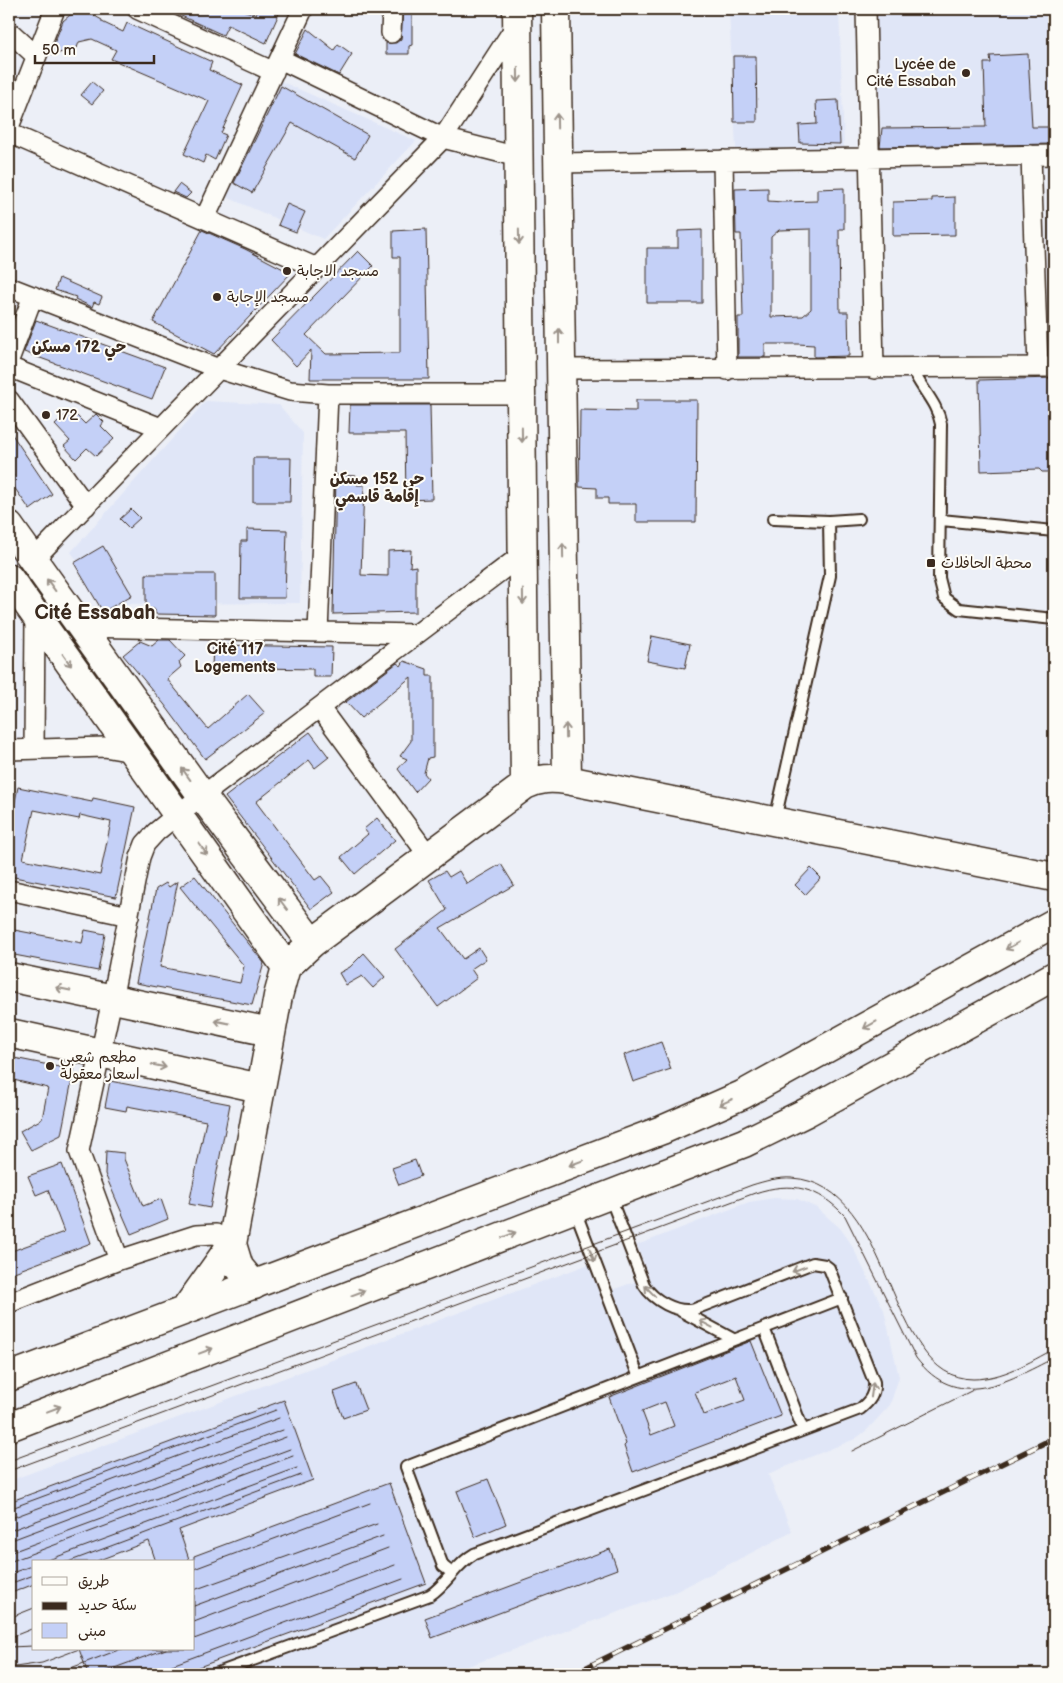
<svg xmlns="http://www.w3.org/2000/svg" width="1063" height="1683" font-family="'Balsamiq Sans','Playpen Sans Arabic',sans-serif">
	<rect width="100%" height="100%" fill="#eceff7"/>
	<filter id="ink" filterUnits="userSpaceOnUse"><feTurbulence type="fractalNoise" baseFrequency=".02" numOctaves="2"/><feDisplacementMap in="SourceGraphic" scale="10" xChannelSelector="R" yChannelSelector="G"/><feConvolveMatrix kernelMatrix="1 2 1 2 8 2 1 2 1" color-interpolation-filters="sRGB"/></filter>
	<g filter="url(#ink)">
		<path fill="#e0e6f7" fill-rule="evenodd" d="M729 9H839L844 147 736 149Z
			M876 9H1054V137L881 141Z
			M278 80 416 141 323 239 222 195Z
			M206 401 279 405 303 433 300 603 108 604 71 552Z
			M774 1198 797 1199 817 1208 840 1228 850 1242 884 1310 899 1377 890 1405 867 1430 855 1439 768 1474 792 1532 677 1591 446 1674H9V1481L589 1264 600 1294 649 1277 637 1245 749 1202ZM34 1562H194V1649H34Z"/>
		<path fill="#c4d0f7" stroke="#3b2a1e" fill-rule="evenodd" d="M166 9H238L256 14 258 9H281L266 43 228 25 223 35Z
			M403 9H412V45L409 46V54H386V43H396L401 39Z
			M84 10 102 20V22L123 32 127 23 212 62 209 70 243 85 221 133 226 135 215 160 206 155 203 163 184 154 209 101 111 59 116 50 92 39 79 42 77 48 52 55 51 51 63 21 70 15Z
			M308 29 334 50 338 44 352 54 339 75 295 54Z
			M1028 54 1032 127H1054V144L880 147 882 128 986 127 984 63H991L990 56Z
			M733 56H756L757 122H734Z
			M92 82 103 91 92 104 81 95Z
			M281 86 368 135 355 158 292 123 252 193 234 183Z
			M838 100 840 144 800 143 799 125 817 124 816 101Z
			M179 184 191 193 186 198 173 192Z
			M768 188V201L783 202 817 201V189L844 188V229H839L840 312H848L849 356 814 357V345L798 344H765V357H738V317H743L741 234H736L735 189ZM811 229V309L803 316 771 317V237L779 230Z
			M955 197V235L893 236V202L932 201V198Z
			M287 204 305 212 296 232 278 225Z
			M426 229 429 379H310L311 350 296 366 271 340 358 251 373 266 306 335 326 354 400 353V257H393V231Z
			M202 230 245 249 291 273 214 354 153 322Z
			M702 230V303H647V248H678V231Z
			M59 278 102 297 99 304 94 302 92 307 75 299 76 297 55 290Z
			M36 320 165 367 152 399 24 352Z
			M1054 378V472H1042L1039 469 981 471 979 380Z
			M636 400H697L696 522H636V504H608V498H597V488L579 487 580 410 636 411Z
			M350 405H430L432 499 406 500 405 433H349Z
			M68 413 72 417 75 414 85 424 96 414 104 422 101 426 114 439 96 456 87 448 76 459 64 446 70 441 55 425Z
			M9 430 52 494 30 510 9 480 14 476 9 468Z
			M253 458H291L290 502H253Z
			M336 475 357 476V485H364L361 575 388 576V551L411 550 410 567 416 566V612L333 614Z
			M131 509 140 518 129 528 120 519Z
			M247 529 287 530 285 598H240L241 541H247Z
			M103 546 132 595 103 612 74 563Z
			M146 574H215V615L155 614V609H146Z
			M652 636 690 644 685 668 647 661Z
			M159 640H170L185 656 179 662 181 667 167 679 208 729 248 694 265 713 205 759 164 704 123 655 140 641 152 646Z
			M213 645 332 647 331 677H313V669L212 667Z
			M404 661 427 669V676H433V757L428 758 424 773 428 778 415 792 398 769 407 759 400 756 411 741V677L361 718 346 702 397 663 401 666Z
			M310 732 329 757 315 768 309 760 256 802 315 880 321 876 334 892 311 909 225 797Z
			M18 787 92 802 93 798 135 807 116 897 9 876V830ZM34 810 79 819 80 815 111 822 100 875 23 859Z
			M377 818 395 840 355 874 341 857 368 834 364 829Z
			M501 864 514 885 440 928 463 959 479 948 486 959 471 969 477 978 438 1007 395 949 447 910 429 880 445 871 449 877 459 871 467 884Z
			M811 868 821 878 805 895 795 885Z
			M195 876 264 963 252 1005 136 983 156 889 166 883 169 887 178 881 160 967 240 983 244 966 180 887Z
			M9 929 82 943 85 930 105 934 98 971 9 954Z
			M364 953 385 977 373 988 362 976 346 985 339 973 350 967Z
			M661 1042 671 1069 633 1082 624 1055Z
			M9 1057 74 1070 61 1135 31 1150 20 1131 42 1119 48 1088 9 1079Z
			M110 1081 230 1104 210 1208 189 1204 206 1121 127 1106 126 1111 105 1107Z
			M106 1151 124 1153V1159L143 1206 161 1199 168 1219 131 1234 105 1174Z
			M415 1160 421 1176 399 1185 392 1168Z
			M62 1164 91 1243 9 1274V1252L64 1232 48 1190 36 1195 28 1176Z
			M751 1341 781 1416 633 1472 624 1446 626 1444 609 1397ZM736 1376 745 1400 704 1415 695 1392ZM665 1402 674 1426 651 1435 642 1411Z
			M356 1384 366 1410 343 1418 334 1392Z
			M284 1400 313 1480 179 1530 190 1562H156L149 1541 94 1562H34V1584L9 1594V1502Z
			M488 1479 506 1524 475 1537 457 1491Z
			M389 1483 426 1583 180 1674H88L79 1649H194V1556Z
			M610 1549 617 1569 432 1638 425 1618Z"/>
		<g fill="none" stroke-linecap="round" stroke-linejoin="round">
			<defs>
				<path id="lane" d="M912 368C920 388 937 402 941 424L939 578 944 598 959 609 1054 619
					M773 519 829 521 830 576 775 820
					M941 520 1054 531
					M829 521 859 519
					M575 1210 638 1375
					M681 1311 733 1339
					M764 1328 803 1430
					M452 1573 443 1566 406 1467 842 1298
					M215 1674 430 1595C447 1584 456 1564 474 1554L860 1409C870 1401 875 1394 874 1382L829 1268 825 1265 813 1263 695 1309C677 1314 653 1300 644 1285L610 1197"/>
				<path id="street" d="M137 9 274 72
					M866 9 874 369
					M9 31 36 56
					M391 33 392 9
					M280 59 443 138 518 157
					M9 127 55 9
					M9 133 317 268
					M1031 155 1038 367
					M723 160 727 370
					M558 163 1054 155
					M205 218 303 9
					M9 287 219 369 290 391 328 394H521
					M9 360 33 296
					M9 367 161 428
					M559 369 1054 367
					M9 400 86 506
					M33 560 443 138 517 24
					M81 627 417 634
					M318 632 328 394
					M320 708 428 855
					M34 749 35 615
					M9 750 104 747 133 752
					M9 890 129 916
					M119 1260 79 1151 112 1000 140 857 145 844 156 832 178 814 523 554
					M9 1303 119 1260 196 1235 216 1234 232 1244"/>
				<path id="secondary" d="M517 9 525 785
					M556 9 567 780
					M9 526 203 797 312 943
					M9 578 286 967
					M9 977 270 1032
					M9 1033 260 1088
					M254 1285 239 1267 232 1244 278 996 286 967 312 943 525 785C540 778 551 778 567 780L1054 877
					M185 1310 232 1244"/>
				<path id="highway" d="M9 1377 662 1130 742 1095 1054 923
					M9 1427 744 1143 807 1112 1054 976"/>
			</defs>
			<use href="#lane" stroke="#3b2a1e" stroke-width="14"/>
			<use href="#street" stroke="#3b2a1e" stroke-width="22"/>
			<use href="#secondary" stroke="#3b2a1e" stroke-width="31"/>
			<use href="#highway" stroke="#3b2a1e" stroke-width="31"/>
			<use href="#lane" stroke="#fdfcf7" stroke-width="10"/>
			<use href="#street" stroke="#fdfcf7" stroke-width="19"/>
			<use href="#secondary" stroke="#fdfcf7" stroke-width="28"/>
			<use href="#highway" stroke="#fdfcf7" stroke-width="28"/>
			<path stroke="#3b2a1e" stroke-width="1" d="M852 1451 973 1390
				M9 1461 752 1185C765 1181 779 1177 792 1178 896 1185 885 1379 973 1379 1002 1379 1030 1362 1054 1349
				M9 1471 755 1193C792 1181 818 1187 845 1216L916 1358C957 1412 1006 1382 1054 1358
				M9 1509 276 1410
				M9 1519 279 1418
				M9 1531 283 1430
				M9 1541 286 1437
				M9 1553 290 1449
				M9 1562 293 1456
				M43 1562 297 1468
				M68 1562 301 1475
				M194 1569 370 1503
				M9 1574 34 1565
				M9 1584 34 1575
				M194 1590 377 1524
				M194 1606 383 1536
				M9 1618 34 1608
				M194 1622 388 1548
				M9 1638 34 1628
				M194 1639 395 1565
				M9 1647 34 1646
				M9 1668 42 1663 79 1649
				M55 1674 121 1649
				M98 1674 166 1649
				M148 1674 403 1579"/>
			<defs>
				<path id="rail" d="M573 1674 1054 1438"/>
			</defs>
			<use href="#rail" stroke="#3b2a1e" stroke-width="5.5"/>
			<use href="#rail" stroke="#fdfcf7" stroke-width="4" stroke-dasharray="11" stroke-linecap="butt"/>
		</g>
		<defs><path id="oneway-shaft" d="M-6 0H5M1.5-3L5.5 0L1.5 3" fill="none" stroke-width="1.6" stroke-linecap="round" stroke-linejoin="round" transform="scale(1.25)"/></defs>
		<g stroke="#9c938a">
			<use href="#oneway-shaft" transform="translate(518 75) rotate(89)"/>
			<use href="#oneway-shaft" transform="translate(557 121) rotate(-91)"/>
			<use href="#oneway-shaft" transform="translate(519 237) rotate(89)"/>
			<use href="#oneway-shaft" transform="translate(559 336) rotate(-90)"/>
			<use href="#oneway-shaft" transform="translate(522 435) rotate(89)"/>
			<use href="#oneway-shaft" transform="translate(563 551) rotate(-91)"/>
			<use href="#oneway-shaft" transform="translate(51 585) rotate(-126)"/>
			<use href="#oneway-shaft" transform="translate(523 597) rotate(89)"/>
			<use href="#oneway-shaft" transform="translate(67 660) rotate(54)"/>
			<use href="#oneway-shaft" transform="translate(566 731) rotate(-91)"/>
			<use href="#oneway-shaft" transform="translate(186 774) rotate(-126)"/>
			<use href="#oneway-shaft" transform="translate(203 849) rotate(54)"/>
			<use href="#oneway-shaft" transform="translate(283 904) rotate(-127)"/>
			<use href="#oneway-shaft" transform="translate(1012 946) rotate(151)"/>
			<use href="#oneway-shaft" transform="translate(63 989) rotate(-168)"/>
			<use href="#oneway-shaft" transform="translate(222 1022) rotate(-169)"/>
			<use href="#oneway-shaft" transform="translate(870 1025) rotate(151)"/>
			<use href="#oneway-shaft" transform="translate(159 1066) rotate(12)"/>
			<use href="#oneway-shaft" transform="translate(726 1102) rotate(156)"/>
			<use href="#oneway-shaft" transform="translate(576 1163) rotate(159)"/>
			<use href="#oneway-shaft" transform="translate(509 1235) rotate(-21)"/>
			<use href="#oneway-shaft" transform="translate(592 1255) rotate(69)"/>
			<use href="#oneway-shaft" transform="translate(799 1269) rotate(159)"/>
			<use href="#oneway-shaft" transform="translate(650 1291) rotate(-134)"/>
			<use href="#oneway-shaft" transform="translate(358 1293) rotate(-21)"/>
			<use href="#oneway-shaft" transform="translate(706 1324) rotate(-152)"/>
			<use href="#oneway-shaft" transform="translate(206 1351) rotate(-21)"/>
			<use href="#oneway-shaft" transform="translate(872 1390) rotate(-82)"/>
			<use href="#oneway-shaft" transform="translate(54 1409) rotate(-21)"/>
		</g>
	</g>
	<g fill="#3b2a1e" stroke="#fdfcf7" stroke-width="2">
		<circle cx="966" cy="73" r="5"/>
		<circle cx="287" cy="271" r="5"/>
		<circle cx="217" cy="297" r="5"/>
		<circle cx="46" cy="415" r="5"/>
		<rect x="926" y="558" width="10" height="10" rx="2.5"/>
		<circle cx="50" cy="1066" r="5"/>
	</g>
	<g text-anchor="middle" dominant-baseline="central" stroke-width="4" stroke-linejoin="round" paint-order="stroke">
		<g font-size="15" fill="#3b2a1e" stroke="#fdfcf7" text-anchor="start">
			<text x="956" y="64" text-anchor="end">Lycée de<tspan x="956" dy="17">Cité Essabah</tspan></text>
			<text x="297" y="271">مسجد الاجابة</text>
			<text x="227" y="297">مسجد الإجابة</text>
			<text x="56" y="415">172</text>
			<text x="941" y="563">محطة الحافلات</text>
			<text x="60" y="1057">مطعم شعبي<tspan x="60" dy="17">اسعار معقولة</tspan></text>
		</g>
		<g font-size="16" font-weight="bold" fill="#3b2a1e" stroke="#fdfcf7">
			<text x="79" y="347">حي 172 مسكن</text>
			<text x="377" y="479">حي 152 مسكن<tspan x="377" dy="18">إقامة قاسمي</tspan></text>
			<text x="235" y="649">Cité 117<tspan x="235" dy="18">Logements</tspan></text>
		</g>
		<g font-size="20" font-weight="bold" fill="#3b2a1e" stroke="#fdfcf7">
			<text x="95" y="613">Cité Essabah</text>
		</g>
	</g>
	<rect width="1063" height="1683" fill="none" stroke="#fdfcf7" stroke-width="30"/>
	<rect x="15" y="15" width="1033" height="1653" fill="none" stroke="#3b2a1e" stroke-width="2" filter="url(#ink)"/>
	<rect x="32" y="1560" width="162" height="90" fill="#fdfcf7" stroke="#afa8a0"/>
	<rect x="42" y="1577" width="25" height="8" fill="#fdfcf7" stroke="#afa8a0"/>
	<text x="78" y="1586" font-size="15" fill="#3b2a1e">طريق</text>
	<rect x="42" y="1602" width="25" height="8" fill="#3b2a1e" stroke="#afa8a0"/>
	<text x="78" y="1610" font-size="15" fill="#3b2a1e">سكة حديد</text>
	<rect x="42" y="1623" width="25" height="15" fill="#c4d0f7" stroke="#afa8a0"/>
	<text x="78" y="1636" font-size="15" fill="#3b2a1e">مبنى</text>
	<path d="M35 55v8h119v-8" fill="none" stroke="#3b2a1e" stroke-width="2.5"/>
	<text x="42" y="55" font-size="15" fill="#3b2a1e" stroke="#fdfcf7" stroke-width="4" paint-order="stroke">50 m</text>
</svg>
